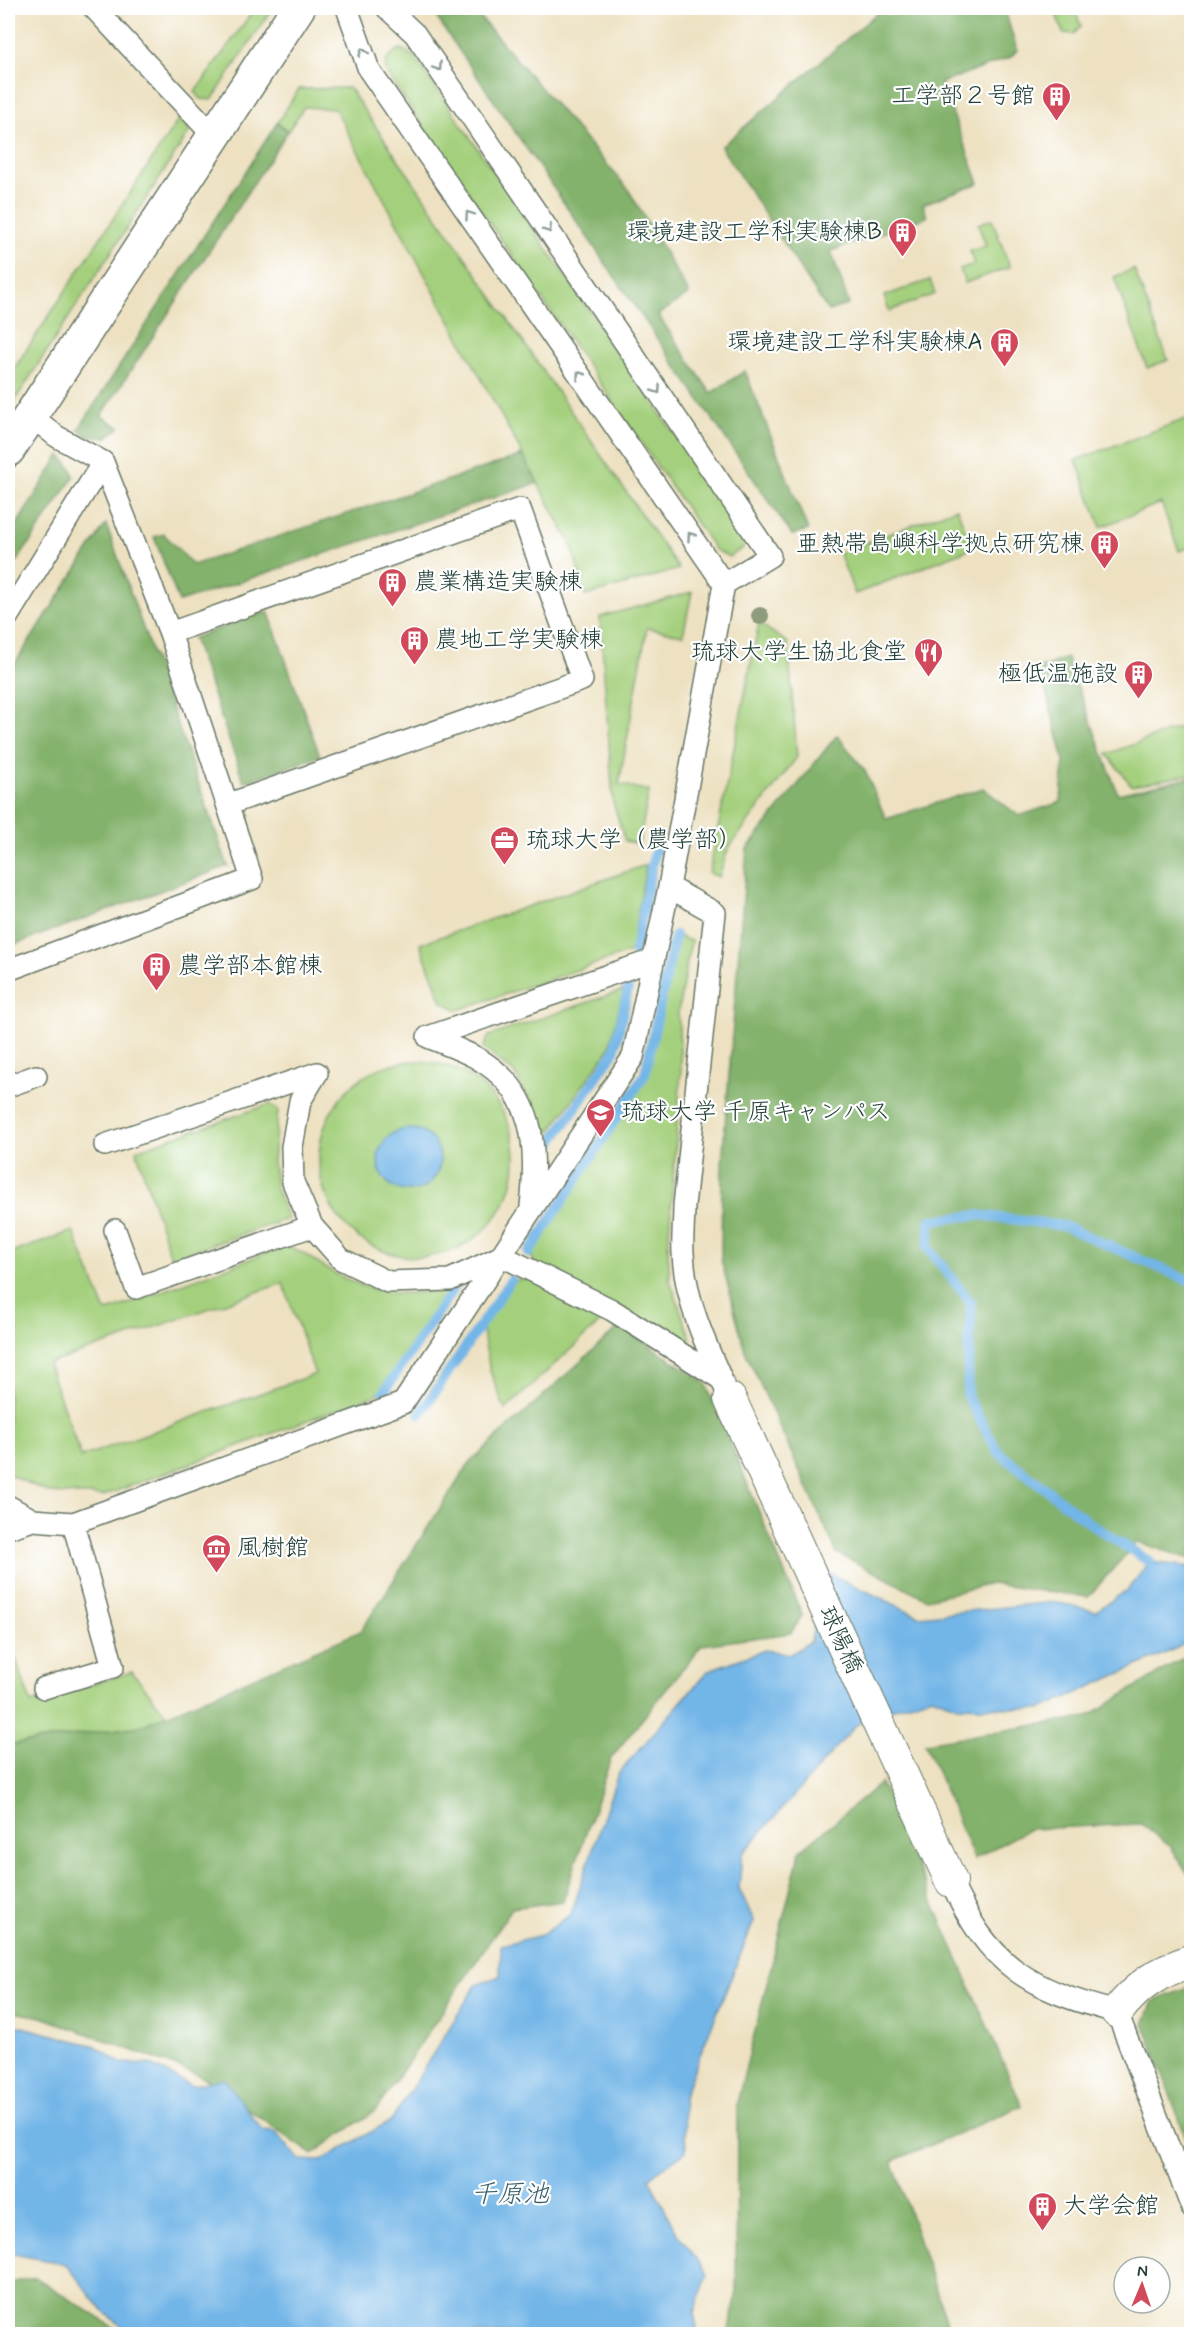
<svg xmlns="http://www.w3.org/2000/svg" width="1199" height="2342" font-family="Mynerve,'Klee One',sans-serif">
	<rect width="100%" height="100%" fill="#fff"/>
	<filter id="ink" filterUnits="userSpaceOnUse"><feTurbulence type="fractalNoise" baseFrequency=".0167" numOctaves="2"/><feDisplacementMap in="SourceGraphic" scale="12" xChannelSelector="R" yChannelSelector="G"/><feConvolveMatrix kernelMatrix="1 2 1 2 8 2 1 2 1" color-interpolation-filters="sRGB"/></filter>
	<filter id="wash" filterUnits="userSpaceOnUse"><feTurbulence type="fractalNoise" baseFrequency=".008" numOctaves="4" result="noise"/><feDisplacementMap in="SourceGraphic" scale="24" xChannelSelector="R" yChannelSelector="G"/><feGaussianBlur stdDeviation="1.35" result="paint"/><feColorMatrix in="noise" values="0 0 0 0 0 0 0 0 0 0 0 0 0 0 0 0 0 1.4 0 .05"/><feComposite in="paint" operator="in"/></filter>
	<g filter="url(#wash)">
		<rect width="100%" height="100%" fill="#ede1c1"/>
		<path fill="#a4d07d" stroke="#628658" stroke-width="1.5" fill-rule="evenodd" d="M255 8H269L271 10 212 100 201 99 195 92Z
			M1054 8H1074L1081 26 1074 34 1063 33Z
			M401 49 414 56 742 532 743 548 729 557 715 550 387 74C382 61 389 54 401 49Z
			M349 88 679 569 585 596 572 546 335 109 304 107 288 131 277 123 299 89Z
			M180 117 190 131 186 137 8 411V378Z
			M992 219 1010 267 965 283 960 269 974 264 970 251 986 246 978 224Z
			M1134 269 1168 360 1147 368 1114 277Z
			M930 280 935 294 889 311 884 296Z
			M1191 417V547L1179 551 1161 503 1101 527 1076 460Z
			M957 508 972 548 855 594 839 553Z
			M692 592 683 635 647 628 619 784 649 791 639 844 625 841 613 802 600 617Z
			M759 623 788 643 797 757 728 849 719 877 709 873Z
			M1191 723V774L1132 786 1107 754Z
			M646 865 631 952 458 1010 442 1002 420 944Z
			M675 935 691 941 678 1011 681 1070 668 1250 670 1281 691 1339 679 1344 536 1265 529 1253 645 1074Z
			M624 990 609 1049 541 1144 531 1103 515 1074 483 1048 489 1036Z
			M319 1159a98 98 0 1 1 196 0a98 98 0 1 1-196 0Z
			M270 1104 278 1110 273 1161 276 1188 288 1219 171 1258 136 1150Z
			M73 1231 106 1312 285 1246C303 1250 313 1261 329 1270 377 1297 399 1296 453 1289L384 1392 103 1496 50 1493 8 1474V1254ZM283 1283 315 1374 81 1457 48 1364Z
			M533 1279 608 1315 505 1410 490 1371 481 1323 511 1280Z
			M13 1651 31 1703 132 1672 167 1715 141 1726 8 1745V1653Z"/>
		<path fill="#83b26c" stroke="#517850" stroke-width="1.5" d="M430 8H487L479 16 628 189 689 294 658 315 711 393 745 371 808 530 792 535Z
			M883 8H1004L1017 50 1011 57 941 83 979 183 923 204 927 217 831 251 849 304 828 311 721 147Z
			M277 123 288 131 101 416 120 427 106 438 90 437 78 430Z
			M60 455 71 468 74 477 8 575V539Z
			M523 455 538 483 179 602 154 537 164 534 193 565Z
			M106 524 228 866 8 947V674Z
			M268 611 320 756 244 782 193 638Z
			M1067 658 1118 794 1191 777V1559L1137 1542 1088 1597 991 1584 927 1599 837 1553 745 1351 721 1259 722 1163 747 849 837 735 865 771 886 819 983 788 1019 816 1061 802 1064 760 1040 668Z
			M620 1326 705 1382 802 1615 791 1633 702 1645 611 1758 563 1901 512 1908 376 2110 312 2154 199 2075 42 2017 8 2011V1745L141 1726 361 1631 470 1462Z
			M1191 1653V1878L1171 1847 1141 1824 1029 1829 974 1859 925 1743 1087 1717Z
			M881 1783 1022 2106 892 2161 951 2334H728L736 2298 737 2103 800 1851Z
			M1191 1987V2151L1144 2024 1153 2001Z
			M35 2277 124 2334H14L11 2283Z"/>
		<path fill="#72b5e7" stroke="#48798e" stroke-width="1.5" d="M378 1160a31 31 0 1 1 62 0a31 31 0 1 1-62 0Z
			M1150 1562 1191 1567V1637L1179 1647 1041 1709 957 1706 932 1696 894 1708 856 1725 742 1854 739 1888 754 1921 683 2097 686 2151 649 2178 676 2231 708 2274 694 2312 698 2334H131L102 2310 66 2264 8 2253V2014L18 2026 96 2046 121 2063 149 2064 192 2086 224 2078 262 2130 274 2131 300 2160 321 2161 392 2120 476 1985 500 1976 501 1945 542 1935 571 1914 618 1774 709 1670 765 1650 791 1654 811 1641 824 1571 919 1616 1054 1602 1096 1611 1127 1590Z"/>
		<g fill="none" stroke-linecap="round" stroke-linejoin="round">
			<path stroke="#72b5e7" stroke-width="10" d="M635 952 656 845
				M550 1145 614 1052 628 989
				M529 1253 645 1074 675 935
				M384 1392 453 1289
				M420 1414 511 1280
				M1150 1562 1091 1524 998 1452 967 1396 971 1303 928 1248 931 1220 978 1215 1064 1226 1192 1282"/>
		</g>
	</g>
	<g filter="url(#ink)">
		<g fill="none" stroke-linecap="round" stroke-linejoin="round">
			<defs>
				<path id="service" d="M94 8 214 136
					M347 8 369 70 724 584
					M387 8 415 34 770 556 724 584 669 887 715 913 684 1206C684 1222 682 1238 683 1253 685 1305 710 1353 730 1399
					M8 616 103 462
					M170 633 520 509 582 680 229 804
					M8 970 252 879 170 633 103 462 56 436 30 415
					M8 1086 36 1076
					M105 1145 317 1073 300 1101 292 1147 293 1182 312 1226 341 1259 388 1282 450 1280 502 1256 612 1310 721 1379
					M531 1206C538 1145 535 1090 475 1057 460 1049 443 1043 428 1037L653 960
					M115 1230 136 1288 312 1226
					M8 1506 33 1520 73 1523 403 1403 633 1057 669 887
					M8 1528 33 1520
					M44 1688 113 1667 73 1523
					M951 1881C987 1965 1030 1990 1117 2012L1192 2208"/>
				<path id="pedestrian" d="M730 1399 951 1881
					M1117 2012C1139 1983 1158 1973 1192 1960"/>
				<path id="tertiary" d="M8 450 298 8"/>
			</defs>
			<use href="#service" stroke="#677665" stroke-width="24"/>
			<use href="#pedestrian" stroke="#677665" stroke-width="34"/>
			<use href="#tertiary" stroke="#677665" stroke-width="36"/>
			<use href="#service" stroke="#fff" stroke-width="21"/>
			<use href="#pedestrian" stroke="#fff" stroke-width="32"/>
			<use href="#tertiary" stroke="#fff" stroke-width="33"/>
		</g>
		<circle fill="#8e9b7d" cx="760" cy="616" r="9"/>
		<defs><path id="oneway-chevron" d="M-2-3.5L2.5 0L-2 3.5" fill="none" stroke-width="1.6" stroke-linecap="round" stroke-linejoin="round" transform="scale(1.5)"/></defs>
		<g stroke="#8f9e9a">
			<use href="#oneway-chevron" transform="translate(363 52) rotate(-109)"/>
			<use href="#oneway-chevron" transform="translate(438 67) rotate(56)"/>
			<use href="#oneway-chevron" transform="translate(469 215) rotate(-125)"/>
			<use href="#oneway-chevron" transform="translate(548 229) rotate(56)"/>
			<use href="#oneway-chevron" transform="translate(580 375) rotate(-125)"/>
			<use href="#oneway-chevron" transform="translate(657 390) rotate(56)"/>
			<use href="#oneway-chevron" transform="translate(691 536) rotate(-125)"/>
		</g>
	</g>
	<defs>
		<symbol id="building-pin" viewBox="-11 -11 22 30"><path d="M0 17L-7.5 6A9.5 9.5 0 1 1 7.5 6Z" fill="#d1495b" stroke="#fff"/><path d="M-4-6H4V6H1V3H-1V6H-4ZM-2.5-4.3h1.7v1.8h-1.7ZM.8-4.3h1.7v1.8H.8ZM-2.5-1h1.7V.8h-1.7ZM.8-1h1.7V.8H.8Z" fill="#fff"/></symbol>
		<symbol id="restaurant-pin" viewBox="-11 -11 22 30"><path d="M0 17L-7.5 6A9.5 9.5 0 1 1 7.5 6Z" fill="#d1495b" stroke="#fff"/><path d="M-5-6h1v4h1v-4h1v4h1v-4h1v5L-1.5 .5V6h-2V.5L-5-1ZM5-6V6H3V1.5H1.5Q1.5-4 5-6Z" fill="#fff"/></symbol>
		<symbol id="office-pin" viewBox="-11 -11 22 30"><path d="M0 17L-7.5 6A9.5 9.5 0 1 1 7.5 6Z" fill="#d1495b" stroke="#fff"/><path d="M-6-3h4V-5.5h4V-3h4V5H-6ZM-1-4.5V-3h2v-1.5ZM-6 0V1H6V0Z" fill="#fff"/></symbol>
		<symbol id="university-pin" viewBox="-11 -11 22 30"><path d="M0 17L-7.5 6A9.5 9.5 0 1 1 7.5 6Z" fill="#d1495b" stroke="#fff"/><path d="M0-5L7-2L0 1L-7-2ZM-4 1L0 2.5L4 1V4Q0 6-4 4Z" fill="#fff"/></symbol>
		<symbol id="museum-pin" viewBox="-11 -11 22 30"><path d="M0 17L-7.5 6A9.5 9.5 0 1 1 7.5 6Z" fill="#d1495b" stroke="#fff"/><path d="M0-6L6-3V-2H-6V-3ZM-5-1h2V3h-2ZM-1-1h2V3h-2ZM3-1h2V3H3ZM-6 4H6V6H-6Z" fill="#fff"/></symbol>
	</defs>
	<g fill-rule="evenodd">
		<use href="#building-pin" x="1040" y="80" width="33" height="45"/>
		<use href="#building-pin" x="886" y="216" width="33" height="45"/>
		<use href="#building-pin" x="988" y="326" width="33" height="45"/>
		<use href="#building-pin" x="1088" y="528" width="33" height="45"/>
		<use href="#building-pin" x="376" y="566" width="33" height="45"/>
		<use href="#building-pin" x="398" y="624" width="33" height="45"/>
		<use href="#restaurant-pin" x="912" y="636" width="33" height="45"/>
		<use href="#building-pin" x="1122" y="658" width="33" height="45"/>
		<use href="#office-pin" x="488" y="824" width="33" height="45"/>
		<use href="#building-pin" x="140" y="950" width="33" height="45"/>
		<use href="#university-pin" x="584" y="1096" width="33" height="45"/>
		<use href="#museum-pin" x="200" y="1532" width="33" height="45"/>
		<use href="#building-pin" x="1026" y="2190" width="33" height="45"/>
	</g>
	<g text-anchor="middle" dominant-baseline="central" stroke-width="4.5" stroke-linejoin="round" paint-order="stroke">
		<g font-size="24" fill="#1f3d34" stroke="#fff" text-anchor="start">
			<text x="1035" y="96" text-anchor="end">工学部２号館</text>
			<text x="882" y="232" text-anchor="end">環境建設工学科実験棟B</text>
			<text x="983" y="342" text-anchor="end">環境建設工学科実験棟A</text>
			<text x="1084" y="544" text-anchor="end">亜熱帯島嶼科学拠点研究棟</text>
			<text x="414" y="582">農業構造実験棟</text>
			<text x="435" y="640">農地工学実験棟</text>
			<text x="907" y="652" text-anchor="end">琉球大学生協北食堂</text>
			<text x="1118" y="674" text-anchor="end">極低温施設</text>
			<text x="526" y="840">琉球大学（農学部）</text>
			<text x="178" y="966">農学部本館棟</text>
			<text x="621" y="1112">琉球大学 千原キャンパス</text>
			<text x="237" y="1548">風樹館</text>
			<text x="1063" y="2206">大学会館</text>
		</g>
		<g font-size="24" fill="#1f3d34" stroke="#fff">
			<text transform="translate(840 1640) rotate(65)">球陽橋</text>
		</g>
		<g font-size="26" font-style="italic" fill="#38616a" stroke="#fff">
			<text x="510" y="2195">千原池</text>
		</g>
	</g>
	<rect width="1199" height="2342" fill="none" stroke="#fff" stroke-width="30"/>
	<g transform="translate(1142 2285) rotate(2)"><circle r="28" fill="#ffffff" stroke="#a5b1ae" stroke-width="1.5"/>
	<path d="M0-4.5L10 22L0 15L-10 22Z" fill="#d1495b"/>
	<text y="-9" font-size="16" font-weight="bold" text-anchor="middle" fill="#1f3d34">N</text>
	</g>
</svg>
